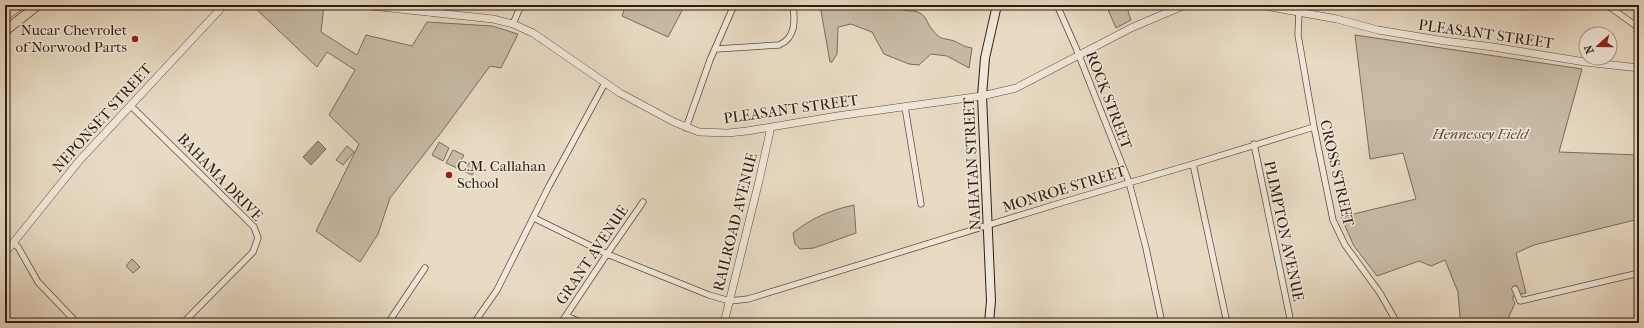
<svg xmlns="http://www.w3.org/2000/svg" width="1644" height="328" font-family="'IM FELL French Canon',serif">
	<rect width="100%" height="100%" fill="#e8dac3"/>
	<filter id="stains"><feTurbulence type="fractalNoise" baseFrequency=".005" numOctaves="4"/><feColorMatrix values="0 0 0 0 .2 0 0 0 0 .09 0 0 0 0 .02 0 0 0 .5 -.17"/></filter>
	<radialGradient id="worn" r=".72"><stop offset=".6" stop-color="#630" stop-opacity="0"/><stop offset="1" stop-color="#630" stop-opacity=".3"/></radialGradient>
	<path fill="#c8baa5" stroke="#7a6c5b" d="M252 5H324L321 32 357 55 366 35 412 46 427 22 492 26 518 34 501 68 490 66 443 130 390 198 378 234 360 262 316 231 359 144 329 115 355 70 327 52 317 67Z
		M626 5H685L668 37 622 16Z
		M822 5H898C904 15 912 8 920 13 926 16 927 23 931 28 941 41 941 37 954 41 961 44 964 47 972 48L969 68 947 56 931 54 919 65 909 64 884 54 872 32 851 24 838 27 837 54 832 62H830L821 11Z
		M1106 5H1126L1131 20 1116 28Z
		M1355 35 1582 69 1559 152 1639 155V219L1534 245 1516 253 1526 293 1513 296V300L1515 303 1506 323H1463L1460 317 1458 292 1445 260 1431 266 1419 261 1377 276 1354 246 1341 217 1416 199 1403 153 1370 159Z
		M439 142 449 148 443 161 432 155Z
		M347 146 354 152 343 165 336 160Z
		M453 150 464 155 457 168 446 163Z
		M471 160 479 165 472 175 466 172 465 169Z
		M854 205 856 233 814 248 800 249 795 244 793 233C811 218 831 210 854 205Z
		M132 259 140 267 133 273 126 266Z"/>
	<path fill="#a89a86" stroke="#766857" d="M318 141 326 149 311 165 303 157Z"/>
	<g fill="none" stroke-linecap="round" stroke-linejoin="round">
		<defs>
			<path id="minor" d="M1057 5 1076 48 1129 182 1146 248 1162 323
				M1607 5 1639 28
				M1299 12 1298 35 1314 127 1333 220 1345 245 1380 293 1397 323
				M513 24 521 5
				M716 49 779 45C796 38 795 20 793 5
				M131 106 241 214 254 227 258 238 253 252 183 323
				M905 107 921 204
				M686 128 710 60 734 5
				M1254 144 1291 323
				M1193 164 1227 323
				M534 218 607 254 709 295 730 301 748 299 1057 204 1193 164 1314 127
				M13 243 18 247 38 282 77 323
				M1515 289 1520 301 1639 273
				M566 316 583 323
				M388 323 425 268
				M474 323 497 290 549 186 605 83
				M561 323 607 254 643 202"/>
			<path id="tertiary" d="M362 5 493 19 513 24 533 33 620 93 674 122 699 132 728 133 747 131 837 116 982 96 1016 88 1131 28 1185 5
				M1260 5 1337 19 1378 30 1445 41 1493 47 1585 62 1639 68
				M5 253 79 161 224 5
				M724 323 759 181 771 127"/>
			<path id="secondary" d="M989 323 991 301 982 96 985 58 997 5"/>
			<path id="primary" d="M5 16 20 5
				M5 31 38 5"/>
		</defs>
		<use href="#minor" stroke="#5b4d3e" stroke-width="7"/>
		<use href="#tertiary" stroke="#5b4d3e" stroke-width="8"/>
		<use href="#secondary" stroke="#2c1e11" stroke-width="10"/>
		<use href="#primary" stroke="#2c1e11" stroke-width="10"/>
		<use href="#minor" stroke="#f0e7d8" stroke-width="5.5"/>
		<use href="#tertiary" stroke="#f0e7d8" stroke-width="7"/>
		<use href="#secondary" stroke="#f0e7d8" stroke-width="8"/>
		<use href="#primary" stroke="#e8dac3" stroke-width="9"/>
	</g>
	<g fill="#8f2418" stroke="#f0e7d8" stroke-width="1.5">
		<circle cx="135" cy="39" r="4"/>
		<circle cx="449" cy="175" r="4"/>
	</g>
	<g text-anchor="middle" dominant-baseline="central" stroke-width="3" stroke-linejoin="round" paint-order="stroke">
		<g font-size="15" fill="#2c1e11" stroke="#f0e7d8" text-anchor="end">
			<text x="127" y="30">Nucar Chevrolet<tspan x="127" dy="17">of Norwood Parts</tspan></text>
			<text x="457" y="166" text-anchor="start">C.M. Callahan<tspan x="457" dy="17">School</tspan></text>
		</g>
		<g font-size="15" fill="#2c1e11" stroke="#f0e7d8">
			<text transform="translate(1486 34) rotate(8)">PLEASANT STREET</text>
			<text transform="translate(1109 100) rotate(69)">ROCK STREET</text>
			<text transform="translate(791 109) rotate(-8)">PLEASANT STREET</text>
			<text transform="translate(102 118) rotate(-48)">NEPONSET STREET</text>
			<text transform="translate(972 164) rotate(-93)">NAHATAN STREET</text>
			<text transform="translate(1337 173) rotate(77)">CROSS STREET</text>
			<text transform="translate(220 177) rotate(46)">BAHAMA DRIVE</text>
			<text transform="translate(1064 189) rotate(-17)">MONROE STREET</text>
			<text transform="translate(735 222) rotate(-76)">RAILROAD AVENUE</text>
			<text transform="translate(1284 231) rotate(78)">PLIMPTON AVENUE</text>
			<text transform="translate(592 255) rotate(-56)">GRANT AVENUE</text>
		</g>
		<g font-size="15" font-style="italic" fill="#5b4d3d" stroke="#f0e7d8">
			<text x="1480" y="134">Hennessey Field</text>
		</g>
	</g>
	<rect width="1644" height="328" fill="none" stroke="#e8dac3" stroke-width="20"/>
	<rect x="6" y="6" width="1632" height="316" fill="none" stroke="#2c1e11" stroke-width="2"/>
	<rect x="10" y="10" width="1624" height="308" fill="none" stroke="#2c1e11"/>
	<g transform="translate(1598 46) rotate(249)"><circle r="19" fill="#f0e7d8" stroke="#a29788"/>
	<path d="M0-3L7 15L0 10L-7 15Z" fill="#8f2418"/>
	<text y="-6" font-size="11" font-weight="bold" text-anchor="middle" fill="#2c1e11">N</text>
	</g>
	<rect width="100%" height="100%" filter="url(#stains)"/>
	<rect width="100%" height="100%" fill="url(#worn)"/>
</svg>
